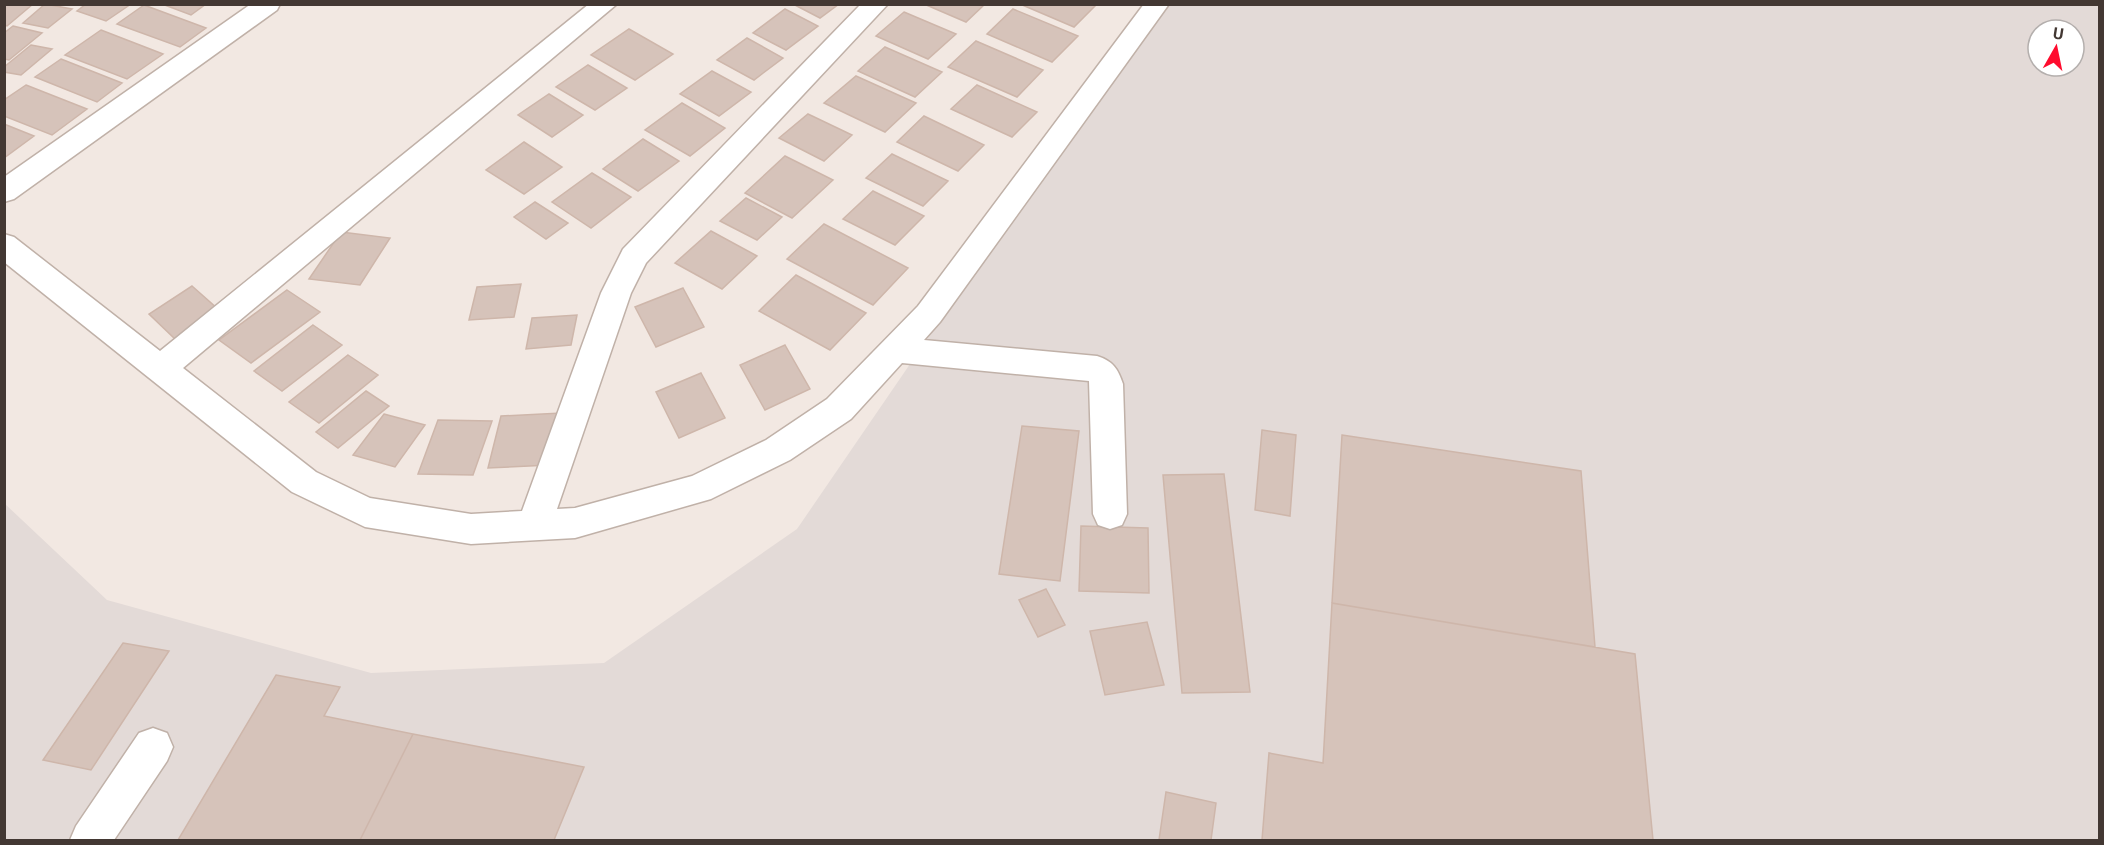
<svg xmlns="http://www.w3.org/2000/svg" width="2104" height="845" font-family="Roboto,sans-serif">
	<rect width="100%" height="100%" fill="#f2e8e2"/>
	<path fill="#e3dad7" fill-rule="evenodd" d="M1156 5H2099V840H5L4 503 107 600 371 673 604 663 797 529ZM2038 30H2074V66H2038Z"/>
	<path fill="#d6c3ba" stroke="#ceb6aa" stroke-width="1.5" d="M4 4H33L7 26 4 25Z
		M45 4 72 9 48 28 23 23Z
		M86 4H131L106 21 77 11Z
		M162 4H206L191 15Z
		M793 4H839L820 18Z
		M924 4H985L966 22Z
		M1020 4H1097L1074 27Z
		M144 5 206 28 180 47 117 24Z
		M785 9 818 26 786 50 753 33Z
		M1013 9 1078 36 1052 62 987 34Z
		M904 12 956 34 928 59 876 36Z
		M13 26 42 33 9 60 4 59V33Z
		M629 29 673 54 635 80 591 55Z
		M101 30 163 54 127 79 65 55Z
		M747 38 783 58 754 80 717 60Z
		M976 41 1043 70 1017 97 948 67Z
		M31 45 52 49 21 75 4 72V67Z
		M885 47 942 72 915 97 858 71Z
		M61 59 122 83 97 102 35 77Z
		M588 65 627 88 595 110 556 87Z
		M712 71 751 92 719 116 680 94Z
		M856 76 916 103 885 132 824 103Z
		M26 85 87 109 52 135 4 116V100Z
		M977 85 1037 112 1012 137 951 109Z
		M549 94 583 115 552 137 518 115Z
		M682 103 725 128 690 156 645 130Z
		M808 114 852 135 824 161 779 138Z
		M924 116 984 145 958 171 897 142Z
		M4 124 34 136 4 158Z
		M643 139 679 161 638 191 603 169Z
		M524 142 562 167 524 194 486 170Z
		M892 154 948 181 923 206 866 178Z
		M785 156 833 180 792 218 745 193Z
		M592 173 631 197 591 228 552 202Z
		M873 191 924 216 895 245 843 219Z
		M746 198 782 217 757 240 720 221Z
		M535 202 568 223 546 239 514 217Z
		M824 224 908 268 873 305 787 259Z
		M711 231 757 256 722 289 675 263Z
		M341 232 390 238 360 285 309 279Z
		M796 275 866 313 830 350 759 311Z
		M521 284 514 317 469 320 477 287Z
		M192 286 219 310 175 339 149 314Z
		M683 288 704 327 656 347 635 307Z
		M287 290 320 312 251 363 219 340Z
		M577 315 571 345 526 349 532 318Z
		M313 325 342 345 282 391 254 371Z
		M785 345 810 389 765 410 740 365Z
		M348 355 378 375 319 423 289 402Z
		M701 373 725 418 679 438 656 392Z
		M366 391 389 406 338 448 316 432Z
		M561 413 550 465 488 468 501 416Z
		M384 414 425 425 395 467 353 455Z
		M438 420 492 421 473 475 418 474Z
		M1022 426 1079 431 1060 581 999 574Z
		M1262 430 1296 435 1290 516 1255 510Z
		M1342 435 1581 471 1595 647 1332 603Z
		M1224 474 1250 692 1182 693 1163 475Z
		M1081 526 1148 528 1149 593 1079 591Z
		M1046 589 1065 625 1038 637 1019 600Z
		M1332 603 1635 654 1653 840H1262L1269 753 1323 763Z
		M1147 622 1164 685 1105 695 1090 631Z
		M123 643 169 651 91 770 43 760Z
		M276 675 340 687 324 716 413 734 360 840H178Z
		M413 734 584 767 554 840H360Z
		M1166 792 1216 803 1211 840H1159Z"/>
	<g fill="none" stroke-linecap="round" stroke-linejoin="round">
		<defs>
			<path id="minor" d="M251 4H280L277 10 14 199 4 202V177Z
				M589 4H617L183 368 316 472 370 498 471 514 522 511 601 293 623 249 861 4H888L646 263 631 293 557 509 575 508 692 476 766 440 827 399 918 306 1144 4H1169L940 322 924 340 1097 356C1113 361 1118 369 1123 384L1127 514 1122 525 1110 529 1098 525 1093 514 1089 381 902 363 851 419 790 460 711 499 575 538 471 544 365 527 292 492 4 262V234L14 237 160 351Z
				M153 728 167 733 173 747 167 761 114 840H70L76 826 139 733Z"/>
		</defs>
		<use href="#minor" stroke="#c0b1a8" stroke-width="3"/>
		<use href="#minor" fill="#fff" fill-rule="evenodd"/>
	</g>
	<rect width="2104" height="845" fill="none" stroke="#433833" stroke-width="12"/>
	<g transform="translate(2056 48) rotate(9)"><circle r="28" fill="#ffffff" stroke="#b4afad" stroke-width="1.5"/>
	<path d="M0-4.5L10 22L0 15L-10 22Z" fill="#ff0c2e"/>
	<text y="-9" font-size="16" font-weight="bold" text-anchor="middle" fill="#433833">U</text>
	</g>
</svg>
